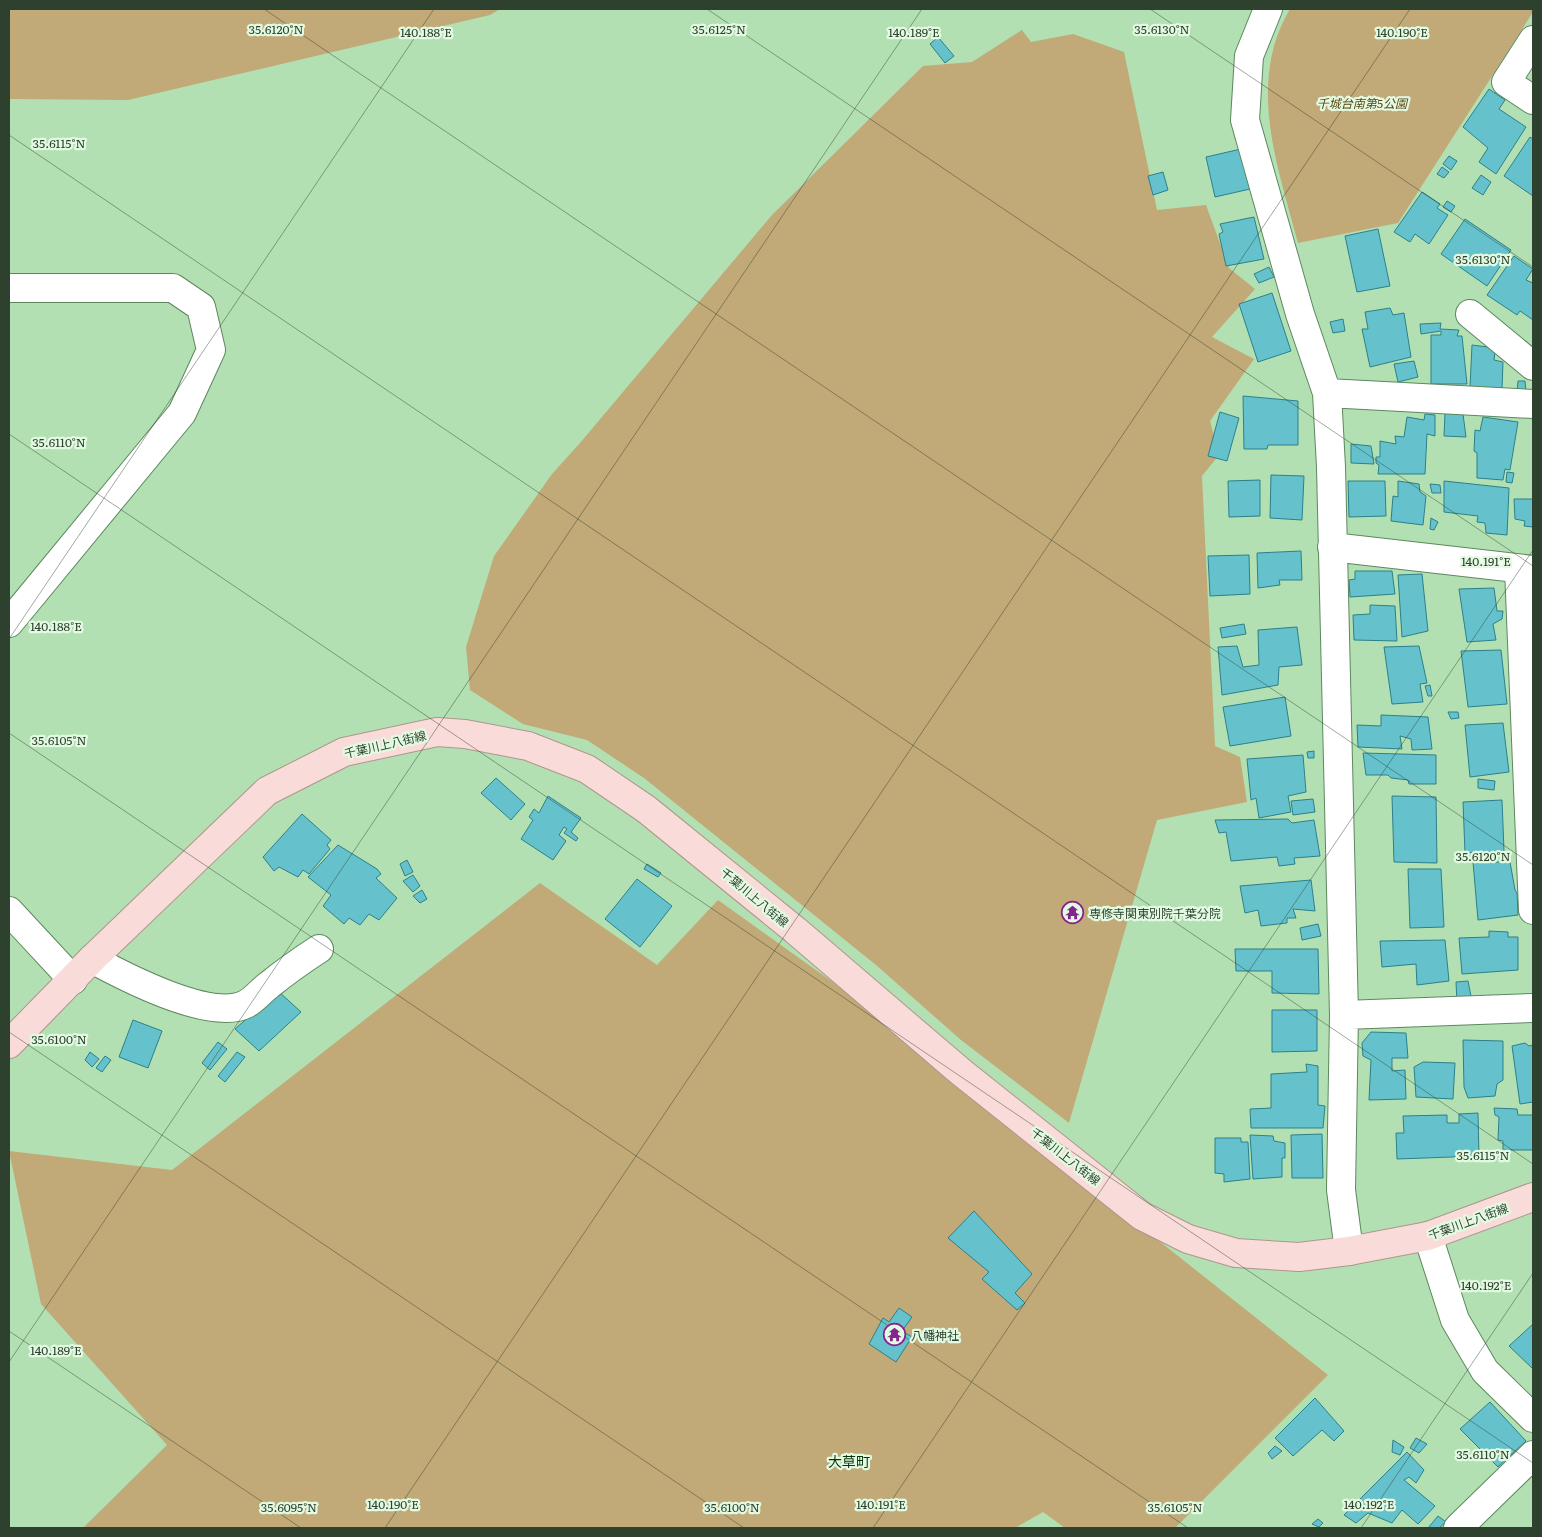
<svg xmlns="http://www.w3.org/2000/svg" width="1542" height="1537" font-family="Literata,'Noto Sans JP',serif">
	<rect width="100%" height="100%" fill="#b2e0b2"/>
	<path fill="#c1a978" d="M9 9H500L490 15 128 100 9 99Z
		M1290 9H1533V12L1398 223 1298 243C1278 167 1246 83 1290 9Z
		M1022 30 1031 42 1073 34 1124 52 1157 210 1206 205 1229 268 1255 289 1212 337 1254 359 1210 421 1219 455 1202 476 1215 746 1240 757 1247 802 1157 820 1069 1123 961 1040 876 965 644 778 587 740 523 724 470 690 466 647 494 556 552 474 580 443 772 215 923 66 972 62Z
		M540 883 657 965 718 900 834 983 1328 1375 1175 1528H1065L1043 1512 1015 1528H83L167 1445 41 1304 9 1151 172 1170Z"/>
	<path fill="#65c2cc" stroke="#2c8089" d="M938 37 954 56 945 63 930 44Z
		M1489 89 1505 100 1499 109 1526 127 1496 174 1479 162 1488 148 1463 127Z
		M1530 137 1533 139V196L1504 176Z
		M1241 149 1250 189 1215 197 1206 157Z
		M1449 156 1457 161 1451 170 1443 164Z
		M1442 167 1449 172 1444 178 1437 174Z
		M1163 172 1168 190 1153 195 1148 176Z
		M1481 175 1491 182 1483 195 1472 188Z
		M1422 192 1440 204 1437 208 1448 215 1429 244 1415 234 1410 242 1394 232Z
		M1447 201 1455 206 1451 212 1443 207Z
		M1254 217 1264 259 1226 266 1219 234 1223 232 1220 224Z
		M1465 219 1511 250 1487 286 1441 254Z
		M1378 229 1390 286 1357 292 1345 236Z
		M1514 256 1533 269 1526 280 1533 283V320L1520 311 1517 315 1487 295Z
		M1269 267 1274 277 1259 283 1254 274Z
		M1272 293 1291 351 1258 362 1239 304Z
		M1390 308 1393 315 1404 313 1411 357 1370 367 1362 329H1368L1365 312Z
		M1343 319 1345 331 1333 333 1330 322Z
		M1441 323 1440 329 1459 330 1457 336H1462L1467 384H1431V335H1441V331L1421 334 1420 324Z
		M1472 345 1488 347 1495 352 1494 360 1503 362 1502 389 1470 387Z
		M1414 361 1418 377 1398 382 1394 364Z
		M1518 381H1525L1526 392H1517Z
		M1243 396 1298 401V445H1268L1267 449H1244Z
		M1220 412 1239 418 1227 461 1208 456Z
		M1445 413 1463 414 1466 437 1444 436Z
		M1425 414 1435 415V436L1427 434 1425 474H1378L1379 465 1376 463V457H1380V441L1396 444 1395 436 1404 437 1407 417 1424 420Z
		M1483 417 1518 422 1510 470 1505 469 1503 480 1477 478V453L1474 451 1475 430 1480 431Z
		M1351 444 1371 446 1374 464 1351 463Z
		M1507 472 1514 473 1512 483 1506 482Z
		M1271 475 1304 476 1302 520 1270 518Z
		M1260 480V516L1229 517 1228 481Z
		M1348 481H1385L1386 516 1349 517Z
		M1398 481 1419 484 1420 492 1426 496 1423 525 1391 521 1393 496 1398 497Z
		M1444 481 1509 488 1507 535 1486 533 1485 523 1477 522 1478 516 1444 512Z
		M1430 484 1440 485 1441 493H1432Z
		M1514 499H1533V527L1524 526 1525 521 1515 519Z
		M1431 518 1438 522 1434 530 1430 529Z
		M1301 551 1302 580H1279L1280 585 1258 588 1257 553Z
		M1249 555 1250 594 1210 596 1208 556Z
		M1355 571H1392L1395 594 1350 597 1349 580 1355 579Z
		M1422 574 1428 631 1402 637 1398 575Z
		M1494 588 1497 611H1503L1502 619 1493 624 1496 640 1467 642 1459 589Z
		M1370 605 1395 606 1397 641 1354 640 1353 615 1370 614Z
		M1244 624 1246 634 1222 638 1220 628Z
		M1297 627 1302 665 1279 667 1278 685 1222 695 1218 647 1237 646 1243 667 1259 665 1258 630Z
		M1419 646 1427 683 1420 684 1423 702 1392 704 1384 647Z
		M1501 650 1507 704 1468 707 1461 651Z
		M1430 685 1432 696H1428L1425 686Z
		M1285 697 1291 736 1230 746 1223 707Z
		M1448 712H1458L1459 718 1451 719Z
		M1381 715 1428 717 1432 749 1412 750 1411 739 1400 736 1402 749 1358 747 1357 725 1381 726Z
		M1503 723 1509 772 1470 777 1465 725Z
		M1314 751V758H1308L1307 752Z
		M1363 753 1436 755V784H1409L1408 780 1391 778 1388 775H1366Z
		M1303 755 1306 792 1288 796 1291 812 1259 818 1256 798 1251 800 1247 759Z
		M496 778 525 804 511 820 481 793Z
		M1478 779 1495 781 1494 790 1478 788Z
		M548 796 581 818 571 832 578 838 576 841 564 833 567 829 564 827 559 835 566 841 553 860 521 839 533 820 529 817 534 809 539 813Z
		M1392 796 1436 797 1437 863 1394 862Z
		M1313 799 1315 812 1293 815 1291 801Z
		M1502 800 1504 851 1465 853 1463 802Z
		M302 814 331 840 327 845 330 849 309 874 303 870 298 877 279 867 274 871 263 857Z
		M1288 819 1292 823 1314 820 1320 856 1294 858 1295 864 1279 866 1277 857 1231 861 1226 832 1219 833 1215 820Z
		M338 845 377 869 381 874 376 878 397 898 379 920 369 914 360 925 349 918 344 924 323 906 331 895 308 877Z
		M407 860 413 872 405 876 400 864Z
		M1473 862H1510L1515 890 1517 893 1518 915 1478 920Z
		M647 864 661 873 658 877 644 869Z
		M1408 869H1441L1444 927 1410 928Z
		M413 875 420 886 413 892 403 881Z
		M637 879 672 906 640 947 605 919Z
		M1311 880 1315 911 1293 909 1296 918H1287V923L1261 926 1258 910 1245 913 1240 886Z
		M422 890 427 899 420 903 413 896Z
		M1318 924 1321 936 1302 940 1300 928Z
		M1489 931 1508 932V937H1518V970L1462 974 1459 938 1489 937Z
		M1445 940 1449 981 1417 985 1416 964 1382 967 1380 941Z
		M1235 949H1318L1319 994 1272 993V971H1236Z
		M1468 981 1472 1001 1457 1003 1456 982Z
		M278 991 301 1012 259 1051 235 1029Z
		M1272 1010H1317V1051L1272 1052Z
		M133 1020 162 1031 148 1068 119 1057Z
		M1371 1032 1406 1033 1408 1058H1392V1071L1405 1070 1406 1099 1369 1100 1371 1060 1363 1056 1362 1043Z
		M1463 1040 1503 1041V1080L1497 1084 1495 1096 1468 1098 1464 1087Z
		M218 1042 227 1049 210 1070 202 1063Z
		M1525 1043 1529 1046 1533 1045V1102L1520 1104 1512 1046Z
		M90 1052 99 1059 92 1067 85 1060Z
		M237 1052 245 1057 225 1082 218 1076Z
		M105 1056 111 1060 102 1072 96 1068Z
		M1423 1062 1455 1063 1453 1099 1416 1097 1414 1067Z
		M1306 1064 1318 1066V1105L1325 1106 1323 1128H1251L1250 1109 1271 1108V1074L1307 1072Z
		M1494 1108 1517 1109 1518 1115H1533V1150H1503V1141L1498 1140 1499 1117 1495 1115Z
		M1478 1113 1479 1156 1397 1159 1396 1133H1404L1403 1116 1447 1115V1123H1459V1114Z
		M1322 1134 1323 1178H1292L1291 1135Z
		M1250 1135 1273 1136 1274 1141 1285 1143V1158H1282V1177L1253 1179Z
		M1215 1138H1241V1142H1248L1250 1179 1224 1182V1174L1215 1173Z
		M974 1211 1032 1274 1015 1293 1025 1303 1017 1310 982 1279 989 1272 948 1238Z
		M899 1308 912 1317 902 1331 912 1337 896 1362 869 1344 883 1318 889 1322Z
		M1533 1324V1369L1509 1346Z
		M1315 1398 1344 1431 1334 1441 1322 1430 1293 1456 1275 1438Z
		M1490 1402 1526 1441 1498 1467 1460 1429Z
		M1416 1438 1427 1444 1419 1453 1410 1448Z
		M1393 1440 1404 1447 1400 1455 1392 1452Z
		M1275 1446 1282 1451 1272 1459 1268 1453Z
		M1407 1452 1424 1470 1416 1483 1409 1477 1404 1480 1435 1506 1418 1524 1402 1510 1392 1523 1368 1513 1356 1523 1344 1515Z
		M1438 1516 1446 1522 1439 1528H1428Z
		M1318 1519 1323 1523 1319 1527 1312 1524Z"/>
	<g fill="none" stroke-linecap="round" stroke-linejoin="round">
		<defs>
			<path id="minor" d="M1268 9 1249 56 1245 120 1300 314 1327 393 1331 467 1344 1015 1341 1190 1349 1251
				M1533 40 1506 82 1533 100
				M9 288H173L201 307 211 350 182 413 9 623
				M1470 314 1533 366
				M1327 393 1533 404
				M1332 547 1533 570
				M1519 569 1533 910
				M9 911 73 980
				M92 959C125 977 211 1022 246 1004 254 1000 262 990 269 985 285 972 302 960 319 949
				M1344 1015 1533 1008
				M1428 1236 1455 1320 1485 1371 1533 1418
				M1458 1528 1533 1455"/>
			<path id="major" d="M9 1044 92 959 267 791 344 752 437 732 465 734 528 746 587 769 646 809 795 930 961 1072 1142 1216 1188 1239 1236 1253 1299 1257 1349 1251 1428 1236 1533 1197"/>
		</defs>
		<use href="#minor" stroke="#5d885e" stroke-width="30"/>
		<use href="#major" stroke="#af968c" stroke-width="30"/>
		<use href="#minor" stroke="#fff" stroke-width="28"/>
		<use href="#major" stroke="#f9dcd9" stroke-width="28"/>
	</g>
	<path fill="none" stroke="#2e412e" stroke-width="1" stroke-opacity="0.45" d="M264 9 1533 865M707 9 1533 566M1150 9 1533 267M9 135 1533 1164M9 434 1533 1463M9 639 434 9M9 733 1188 1528M9 1032 744 1528M9 1331 301 1528M9 1362 922 9M385 1528 1410 9M873 1528 1533 550M1361 1528 1533 1273"/>
	<defs>
		<symbol id="temple-ring" viewBox="-11 -11 22 22"><circle r="9.5" fill="#e3fae2" stroke="#86248d" stroke-width="1.5"/><path d="M0-6L5-2H3V0L6.5 2.5H4V6H1.5V3h-3V6H-4V2.5H-6.5L-3 0V-2H-5Z" fill="#86248d"/></symbol>
	</defs>
	<g fill-rule="evenodd">
		<use href="#temple-ring" x="1060" y="900" width="25" height="25"/>
		<use href="#temple-ring" x="882" y="1322" width="25" height="25"/>
	</g>
	<g text-anchor="middle" dominant-baseline="central" stroke-width="4.5" stroke-linejoin="round" paint-order="stroke">
		<g font-size="12" font-style="italic" fill="#5b4513" stroke="#e3fae2">
			<text x="1362" y="103">千城台南第5公園</text>
		</g>
		<g font-size="12" fill="#2e412e" stroke="#e3fae2">
			<text transform="translate(385 744) rotate(-13)">千葉川上八街線</text>
			<text transform="translate(755 897) rotate(40)">千葉川上八街線</text>
			<text transform="translate(1066 1156) rotate(38)">千葉川上八街線</text>
			<text transform="translate(1468 1221) rotate(-20)">千葉川上八街線</text>
		</g>
		<g font-size="12" fill="#2e412e" stroke="#e3fae2" text-anchor="start">
			<text x="1089" y="913">専修寺関東別院千葉分院</text>
			<text x="911" y="1335">八幡神社</text>
		</g>
		<g font-size="14" fill="#08330d" stroke="#e3fae2">
			<text x="849" y="1461">大草町</text>
		</g>
	</g>
	<g font-size="12" text-anchor="middle" fill="#2e412e" stroke="#e3fae2" stroke-width="4.5" stroke-linejoin="round" paint-order="stroke">
		<text x="276" y="34">35.6120°N</text>
		<text x="719" y="34">35.6125°N</text>
		<text x="1162" y="34">35.6130°N</text>
		<text x="426" y="37">140.188°E</text>
		<text x="1402" y="37">140.190°E</text>
		<text x="914" y="37">140.189°E</text>
		<text x="59" y="148">35.6115°N</text>
		<text x="1483" y="264">35.6130°N</text>
		<text x="59" y="447">35.6110°N</text>
		<text x="1486" y="566">140.191°E</text>
		<text x="56" y="631">140.188°E</text>
		<text x="59" y="745">35.6105°N</text>
		<text x="1483" y="861">35.6120°N</text>
		<text x="59" y="1044">35.6100°N</text>
		<text x="1483" y="1160">35.6115°N</text>
		<text x="1486" y="1290">140.192°E</text>
		<text x="56" y="1355">140.189°E</text>
		<text x="1483" y="1459">35.6110°N</text>
		<text x="393" y="1509">140.190°E</text>
		<text x="881" y="1509">140.191°E</text>
		<text x="1369" y="1509">140.192°E</text>
		<text x="289" y="1512">35.6095°N</text>
		<text x="732" y="1512">35.6100°N</text>
		<text x="1175" y="1512">35.6105°N</text>
	</g>
	<rect width="1542" height="1537" fill="none" stroke="#2e412e" stroke-width="20"/>
</svg>
